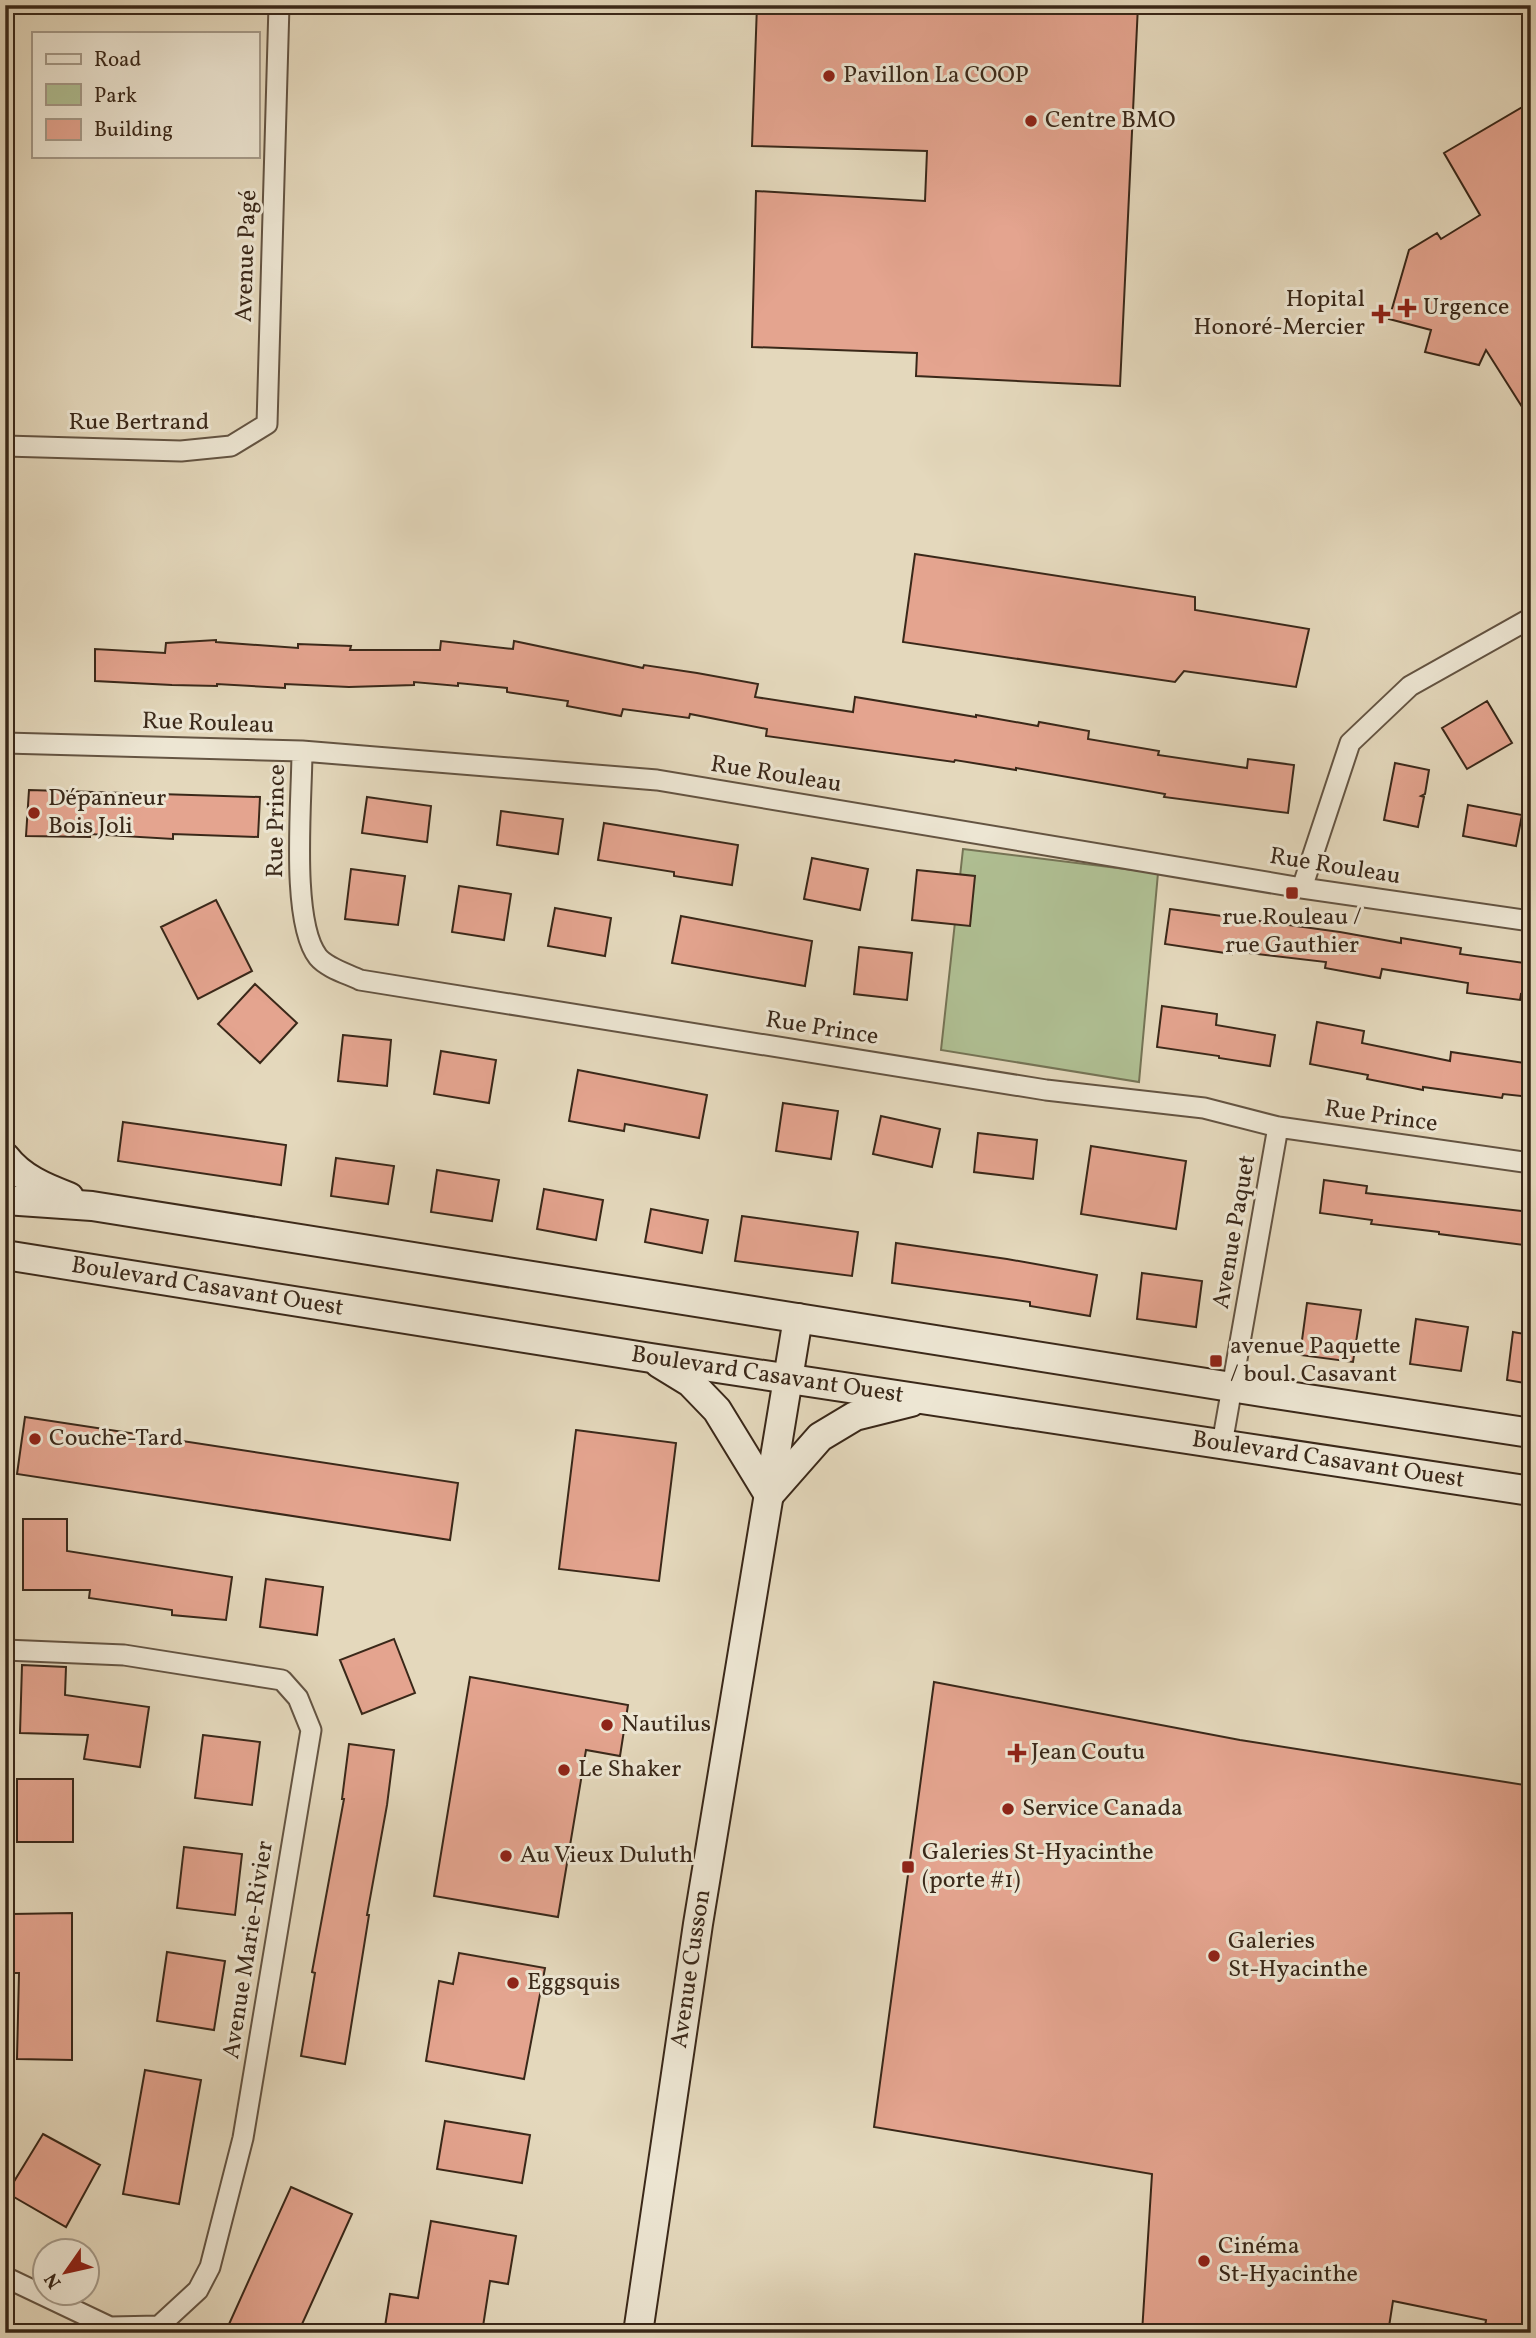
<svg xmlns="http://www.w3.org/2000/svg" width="1536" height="2338" font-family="Vollkorn,serif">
	<rect width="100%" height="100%" fill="#e4d8bc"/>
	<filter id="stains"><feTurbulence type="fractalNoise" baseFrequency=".00286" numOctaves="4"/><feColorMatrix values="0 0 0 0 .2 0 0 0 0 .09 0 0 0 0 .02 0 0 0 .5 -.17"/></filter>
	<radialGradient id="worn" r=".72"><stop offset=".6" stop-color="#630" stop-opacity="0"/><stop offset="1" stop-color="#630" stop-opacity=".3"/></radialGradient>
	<path fill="#b0c094" stroke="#757456" stroke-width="2" d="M963 849 1158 873 1139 1082 941 1050Z"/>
	<path fill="#e4a48f" stroke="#3a2819" stroke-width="2" d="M757 5H1138L1120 386 916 376 917 353 752 347 756 191 925 201 927 151 752 146Z
		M1531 102V421L1486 350 1479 365 1425 352 1431 330 1389 319 1409 250 1437 233 1441 239 1480 215 1444 153Z
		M915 554 1195 597V610L1309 629 1296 687 1184 671 1175 682 903 642Z
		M216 640V642L298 648V644L351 646 350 650H440L441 641 513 649 514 641 643 668 644 665 697 673 758 684 755 697 853 712 855 697 976 717V715L1038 726 1039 722 1089 731 1088 739 1159 751 1158 755 1247 768 1248 759 1294 765 1288 813 1164 797 1165 794 1016 768V770L955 760 954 762 766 736 767 729 690 714 689 718 623 709 621 716 567 706 568 701 507 692V688L458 683V686L414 682V685L349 687 285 684V688L217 684V686L172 685 95 681V649L165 653 166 643Z
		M1487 701 1512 743 1467 769 1442 728Z
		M1395 763 1429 770 1425 794 1421 796 1424 797 1418 827 1384 820Z
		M29 790 260 797 258 837 173 834V839L90 834V837L26 836Z
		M367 797 431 806 427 842 362 833Z
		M1468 805 1522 815 1516 846 1463 836Z
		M501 811 563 819 558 854 497 845Z
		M604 823 738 845 732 885 674 876V872L598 860Z
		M812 858 868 869 860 910 804 899Z
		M351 869 405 876 398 925 345 919Z
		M917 870 975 876 970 926 912 920Z
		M459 886 511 894 504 940 452 932Z
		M216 900 252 971 198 999 161 927Z
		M555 908 611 918 605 956 548 946Z
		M1170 909 1340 932 1401 943V938L1461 948 1460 954 1531 964V996L1521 994 1520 1000 1467 993 1468 983 1382 969 1380 978 1325 968 1326 962 1232 951V954L1165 944Z
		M681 916 812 941 805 986 672 963Z
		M859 947 912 953 907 1000 854 994Z
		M255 984 297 1023 260 1063 218 1024Z
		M1162 1006 1217 1014 1216 1025 1275 1035 1270 1066 1219 1058V1056L1157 1047Z
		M1317 1022 1364 1031 1362 1043 1450 1061 1451 1052 1531 1064V1097L1503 1094 1502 1098 1423 1087V1090L1367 1079 1368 1075 1310 1064Z
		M343 1035 391 1040 387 1086 338 1081Z
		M441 1051 496 1060 489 1103 434 1094Z
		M578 1070 707 1095 699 1138 625 1124 624 1131 569 1121Z
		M783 1103 838 1111 831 1159 776 1151Z
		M881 1116 940 1129 932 1167 873 1154Z
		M123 1122 286 1145 281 1185 118 1161Z
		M978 1133 1037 1140 1033 1179 974 1172Z
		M1091 1146 1186 1161 1176 1229 1081 1214Z
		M336 1158 394 1166 388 1204 331 1196Z
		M437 1170 499 1180 492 1221 431 1212Z
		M1324 1180 1367 1186 1366 1193 1531 1212V1246L1439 1234V1232L1371 1224 1372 1220 1320 1213Z
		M544 1189 603 1200 596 1240 537 1229Z
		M651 1209 708 1220 702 1253 645 1242Z
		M742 1216 858 1232 852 1276 735 1261Z
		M896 1243 1007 1259 1097 1275 1090 1316 1030 1306V1302L892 1283Z
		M1142 1273 1202 1281 1196 1327 1137 1319Z
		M1307 1303 1361 1310 1353 1362 1300 1355Z
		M1416 1319 1468 1327 1461 1371 1410 1364Z
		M1513 1332 1531 1335V1384L1507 1380Z
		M25 1417 458 1483 450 1540 17 1474Z
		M576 1430 676 1443 659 1581 559 1569Z
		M23 1519H67V1551L232 1577 226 1620 172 1615V1610L89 1598 90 1590H23Z
		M266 1579 323 1587 317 1635 260 1627Z
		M394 1639 415 1693 362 1714 340 1660Z
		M22 1665 66 1667 65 1695 149 1707 140 1767 84 1759 88 1735 20 1733Z
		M470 1677 628 1705 620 1756 586 1750 558 1917 434 1896Z
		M934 1682 1240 1740 1531 1786V2333H1484L1486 2320 1393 2301 1388 2333H1142L1152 2174 874 2127Z
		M203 1735 260 1742 252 1805 195 1798Z
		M349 1744 394 1750 387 1805 367 1915H369L345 2064 301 2056 315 1973 312 1972 344 1799H342Z
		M17 1779H73V1842H17Z
		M184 1847 242 1854 235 1915 177 1908Z
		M72 1913V2060L17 2059 19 1973H12V1914Z
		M167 1952 225 1961 214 2030 157 2021Z
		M459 1953 545 1968 524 2079 426 2061 439 1981 453 1984Z
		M145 2070 201 2080 179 2204 123 2194Z
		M445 2121 530 2135 522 2183 437 2169Z
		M43 2134 100 2165 66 2227 7 2193Z
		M291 2187 352 2214 298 2333H225Z
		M431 2221 516 2236 508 2284 490 2281 482 2333H384L390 2294 418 2298Z"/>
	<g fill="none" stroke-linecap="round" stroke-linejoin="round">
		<defs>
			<path id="street" d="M5 446 181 451 231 446 267 424 279 5
				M5 743 302 751 657 780 1302 888 1531 921
				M302 751C302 799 290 921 318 957 327 968 348 974 360 980L1046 1090 1204 1108 1278 1127 1531 1163
				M1302 888 1350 743 1410 686 1531 618
				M1222 1444 1278 1127
				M5 1650 124 1655 282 1680 298 1698 311 1730 243 2138 210 2267 198 2290 159 2326 110 2327 5 2277"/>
			<g id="secondary">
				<path d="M5 1157C21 1178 45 1188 69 1197"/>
				<path d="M5 1200 92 1206 1275 1394 1531 1433"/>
				<path id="s1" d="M5 1255 651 1358 1531 1491"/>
				<path d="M659 1363 690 1382 717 1410 769 1495"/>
				<path d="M769 1495 820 1437 855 1416 911 1402"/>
				<path id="s2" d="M638 2333 698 1924 798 1318"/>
			</g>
		</defs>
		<use href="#street" stroke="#645442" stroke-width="23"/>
		<use href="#secondary" stroke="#3a2819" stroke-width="32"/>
		<use href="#street" stroke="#ede6d3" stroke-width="19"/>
		<use href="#secondary" stroke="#ede6d3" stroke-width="28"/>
	</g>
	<g fill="#8f2418" stroke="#ede6d3" stroke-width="2.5">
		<circle cx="829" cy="76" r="7"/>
		<circle cx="1031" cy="121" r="7"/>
		<path d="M1403.5 297.5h7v7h7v7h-7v7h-7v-7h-7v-7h7z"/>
		<path d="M1377.5 303.5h7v7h7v7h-7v7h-7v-7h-7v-7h7z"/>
		<circle cx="34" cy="813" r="7"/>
		<rect x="1285" y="886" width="14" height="14" rx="3.5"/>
		<rect x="1209" y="1354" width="14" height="14" rx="3.5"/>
		<circle cx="35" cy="1439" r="7"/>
		<circle cx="607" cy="1725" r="7"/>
		<path d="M1013.5 1742.5h7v7h7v7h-7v7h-7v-7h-7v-7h7z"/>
		<circle cx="564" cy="1770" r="7"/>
		<circle cx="1008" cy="1809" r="7"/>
		<circle cx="506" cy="1856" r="7"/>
		<rect x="901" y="1860" width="14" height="14" rx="3.5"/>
		<circle cx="1214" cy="1956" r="7"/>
		<circle cx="513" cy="1983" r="7"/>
		<circle cx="1204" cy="2261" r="7"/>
	</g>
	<g text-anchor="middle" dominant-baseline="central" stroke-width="6" stroke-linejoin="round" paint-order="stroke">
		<g font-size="24" fill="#3a2819" stroke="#ede6d3" text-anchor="start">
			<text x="843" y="76">Pavillon La COOP</text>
			<text x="1045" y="121">Centre BMO</text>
			<text x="1365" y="300" text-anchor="end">Hopital<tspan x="1365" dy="28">Honoré-Mercier</tspan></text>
			<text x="1423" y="308">Urgence</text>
			<text x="48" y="799">Dépanneur<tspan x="48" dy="28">Bois Joli</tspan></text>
			<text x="1292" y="918" text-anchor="middle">rue Rouleau /<tspan x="1292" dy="28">rue Gauthier</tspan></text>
			<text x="1230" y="1347">avenue Paquette<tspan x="1230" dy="28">/ boul. Casavant</tspan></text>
			<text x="49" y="1439">Couche-Tard</text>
			<text x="621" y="1725">Nautilus</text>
			<text x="1031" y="1753">Jean Coutu</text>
			<text x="578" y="1770">Le Shaker</text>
			<text x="1022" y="1809">Service Canada</text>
			<text x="922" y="1853">Galeries St-Hyacinthe<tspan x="922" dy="28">(porte #1)</tspan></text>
			<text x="520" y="1856">Au Vieux Duluth</text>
			<text x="1228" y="1942">Galeries<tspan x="1228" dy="28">St-Hyacinthe</tspan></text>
			<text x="527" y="1983">Eggsquis</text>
			<text x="1218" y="2247">Cinéma<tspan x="1218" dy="28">St-Hyacinthe</tspan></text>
		</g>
		<g font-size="24" fill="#3a2819" stroke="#ede6d3">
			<text transform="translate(247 256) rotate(-88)">Avenue Pagé</text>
			<text x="139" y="423">Rue Bertrand</text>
			<text transform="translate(208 724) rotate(2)">Rue Rouleau</text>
			<text transform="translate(776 775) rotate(9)">Rue Rouleau</text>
			<text transform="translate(277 821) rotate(-89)">Rue Prince</text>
			<text transform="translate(1335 867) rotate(9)">Rue Rouleau</text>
			<text transform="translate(822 1029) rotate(9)">Rue Prince</text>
			<text transform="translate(1381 1117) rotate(8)">Rue Prince</text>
			<text transform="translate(1235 1232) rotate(-80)">Avenue Paquet</text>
			<text stroke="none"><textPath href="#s1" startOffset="205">Boulevard Casavant Ouest</textPath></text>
			<text stroke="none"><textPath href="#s1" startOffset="772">Boulevard Casavant Ouest</textPath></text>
			<text stroke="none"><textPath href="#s1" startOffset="1339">Boulevard Casavant Ouest</textPath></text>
			<text transform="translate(249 1950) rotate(-81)">Avenue Marie-Rivier</text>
			<text stroke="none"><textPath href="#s2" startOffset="368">Avenue Cusson</textPath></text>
		</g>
	</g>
	<rect width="1536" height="2338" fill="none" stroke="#e4d8bc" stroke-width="28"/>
	<rect x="7" y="7" width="1522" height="2324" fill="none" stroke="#3a2819" stroke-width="3.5"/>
	<rect x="14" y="14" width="1508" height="2310" fill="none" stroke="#3a2819" stroke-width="2"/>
	<rect x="32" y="32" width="228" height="126" fill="#ede6d3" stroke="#a59a89" stroke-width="2"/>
	<rect x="46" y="54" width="35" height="10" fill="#ede6d3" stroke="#a59a89" stroke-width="2"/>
	<text x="94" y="66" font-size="21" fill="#3a2819">Road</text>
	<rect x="46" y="84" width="35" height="21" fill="#b0c094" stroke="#a59a89" stroke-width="2"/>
	<text x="94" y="102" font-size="21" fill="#3a2819">Park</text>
	<rect x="46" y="119" width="35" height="21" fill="#e4a48f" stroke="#a59a89" stroke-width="2"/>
	<text x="94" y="136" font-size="21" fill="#3a2819">Building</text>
	<g transform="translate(66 2272) rotate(236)"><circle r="33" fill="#ede6d3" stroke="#a59a89" stroke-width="2"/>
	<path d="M0-5L12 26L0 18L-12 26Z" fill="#8f2418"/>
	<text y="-10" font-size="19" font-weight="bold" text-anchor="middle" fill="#3a2819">N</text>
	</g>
	<rect width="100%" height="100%" filter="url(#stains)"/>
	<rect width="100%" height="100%" fill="url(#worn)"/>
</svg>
